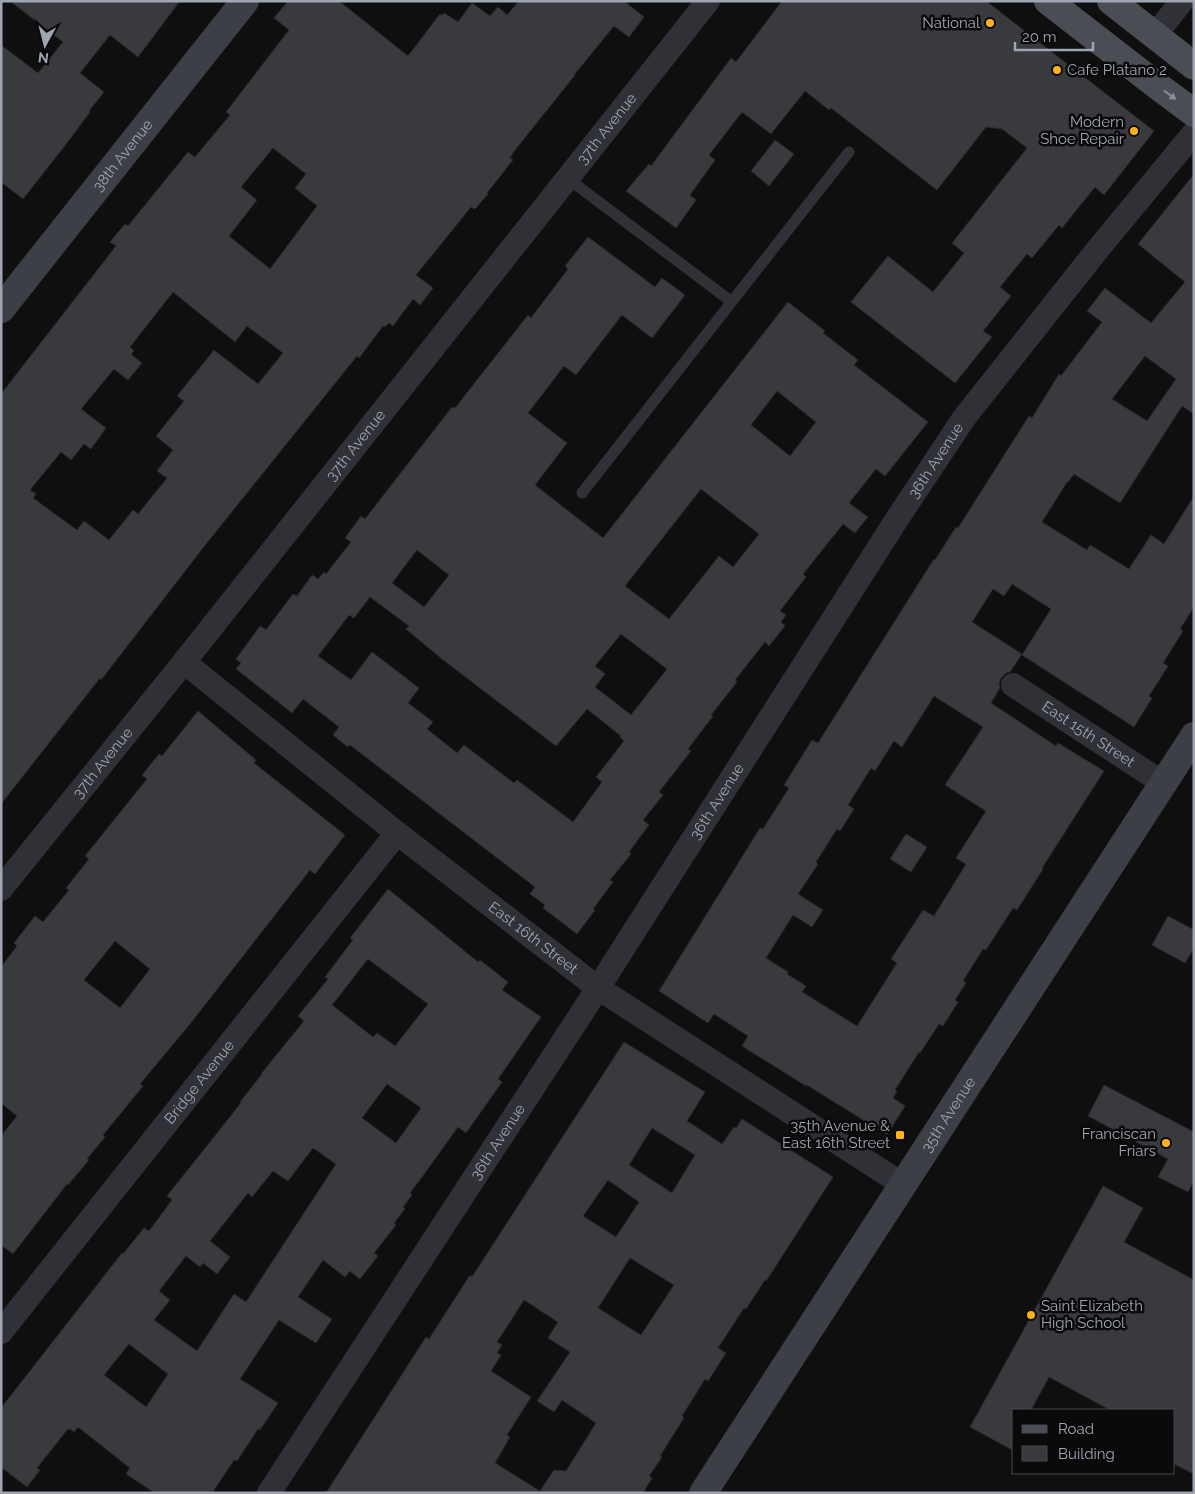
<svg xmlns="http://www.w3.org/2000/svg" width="1195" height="1494" font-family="Raleway,sans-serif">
	<rect width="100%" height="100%" fill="#0f0f10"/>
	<path fill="#383a3e" stroke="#29292d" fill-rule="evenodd" d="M10 1H180L138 57 110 35 80 73 104 92 89 111 90 112 63 148 23 199 1 182V45L38 73 63 42Z
		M288 1H339L408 56 440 14 442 15 444 13 458 22 472 3 490 16 498 7 507 15 519 1H624L644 17 629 37 614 26 574 75H575L515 150 510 158 513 160 487 193 488 194 475 209 471 207 416 275 433 288 420 305 413 299 393 326 389 323 385 327 383 326 359 358 357 356 206 544 101 680 100 678 1 804V394L116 246 110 242 125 224 128 226 188 152 195 157 230 115 226 112 289 30 274 18ZM273 148 306 174 295 188 317 206 270 269 229 236 257 200 241 187ZM173 292 235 342 247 326 283 353 258 384 214 350 177 396 184 401 156 436 173 450 157 471 167 478 138 514 133 510 109 540 84 521 77 530 33 498 36 494 30 490 61 452 71 460 84 444 91 449 106 428 81 409 114 369 128 380 142 363 131 354 134 351 130 347Z
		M782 1H986L1154 131 1104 195 1095 187 1062 228 1059 225 1032 258 1027 254 1000 287 1011 296 983 331 992 337 955 383 851 302 888 256 933 292 964 253 952 243 1027 148 1002 129 986 127 937 190 831 108 829 110 805 91 771 134 742 112 709 155 715 160 690 195 696 200 676 228 626 191 649 164 651 166 731 58 736 62Z
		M775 140 794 154 769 186 751 171Z
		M1194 174V414L1182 406 1120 503 1074 474 1068 482H1067L1042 522 1087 550 1090 545 1129 569 1151 535 1164 544 1194 496V607L1180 629 1183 631 1163 663 1168 666 1149 696 1152 698 1134 727 1022 655 1051 609 1012 584 1004 596 993 589 972 622 1022 654 1010 672 1006 673 1001 678 999 684 1000 688 991 703 1056 746 1058 743 1104 771 1042 868 1043 869 1017 910 1013 908 986 950 983 949 963 981 966 983 955 1000 958 1002 943 1026 939 1024 920 1053 919 1052 895 1090 897 1091 893 1098 905 1106 887 1135 807 1085 806 1086 742 1046 748 1036 714 1014 708 1023 659 991 760 828 763 829 789 788 784 785 812 740 818 743 934 559 935 560 956 527 958 528 1029 416 1032 418 1059 374 1061 376 1102 322 1087 311 1105 288 1151 323 1185 282 1138 244ZM1145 356 1176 379 1147 421 1112 399ZM934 696 983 727 945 785 986 811 956 858 966 864 934 916 923 910 891 959 897 963 857 1026 802 992 806 986 787 974 788 972 766 958 793 915 812 927 823 910 798 894 818 864 816 862 837 829 840 831 854 809 848 805 871 768 875 771 894 741 902 747Z
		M588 237 655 287 662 278 685 295 652 338 622 315 576 375 564 366 528 413 567 443 535 485 603 538 788 302 825 331 823 333 858 360 854 365 928 422 885 476 876 469 849 503 868 517 855 533 843 524 803 574 806 577 780 611 786 615 781 622 785 626 769 646 765 642 735 680 737 682 711 715 713 716 688 749 691 751 659 792 663 795 643 820 649 825 629 852 631 854 610 880 613 882 593 909 595 910 577 934 543 908 545 905 530 894 535 887 350 745 348 747 333 735 339 727 303 699 292 713 236 669 241 663 236 659 260 626 266 630 293 594 297 596 312 575 318 579 324 572 326 574 351 542 345 538 361 516 365 519 452 407 455 408 528 315 531 318 568 269 565 266ZM777 391 816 422 790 456 751 425ZM701 489 759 534 733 567 719 556 669 619 625 586ZM417 550 449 575 424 607 392 583ZM370 597 409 626 406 629 442 659 556 746 587 709 621 736 620 737 624 741 596 777 602 782 573 822 517 780 514 783 464 745 457 753 427 729 433 722 408 703 419 688 372 652 351 680 318 656 349 615 354 618ZM621 634 667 669 631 715 595 687 605 674 595 666Z
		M198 711 256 760 254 763 345 835 315 874 310 870 190 1024 140 1084 143 1086 103 1135 105 1137 87 1159 89 1160 68 1185 67 1184 13 1254 1 1245V1136L17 1116 1 1103V967L17 946 14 943 35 916 43 922 69 890 66 888 89 859 85 856 147 779 142 775 159 754 162 756ZM115 941 150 969 120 1008 84 980Z
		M906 834 927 847 911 872 890 859Z
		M388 889 478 962 480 960 508 982 502 990 541 1017 498 1079 502 1082 466 1133 458 1127 422 1177 410 1193 412 1195 403 1207 405 1209 394 1223 396 1225 374 1253 378 1256 360 1279 350 1271 345 1277 323 1260 298 1297 332 1319 316 1343 279 1320 240 1379 278 1403 260 1430 258 1429 237 1461 234 1460 212 1493H155L126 1474 130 1468 78 1427 74 1432 70 1429 67 1430 37 1468 40 1470 27 1487 1 1467V1408L122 1253 123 1254 144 1228 149 1231 172 1200 167 1196 241 1103 240 1102 262 1074H261L304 1021 298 1016 328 979 325 977 353 940 350 938ZM368 959 428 1004 395 1046 377 1033 373 1037 332 1005ZM387 1084 421 1108 396 1143 362 1118ZM313 1148 336 1164 246 1302 234 1294 197 1351 154 1320 170 1300 159 1291 186 1256 200 1267 203 1263 217 1274 230 1257 210 1241 248 1193 252 1197 273 1171 288 1181ZM129 1344 168 1374 146 1407 104 1375Z
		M1168 916 1194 930V948L1185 963 1152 945Z
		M624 1042 705 1092 687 1121 722 1144 734 1127 736 1128 742 1119 833 1177 772 1272 766 1281 765 1280 746 1309 744 1308 718 1348 726 1353 708 1381 705 1379 682 1416 684 1418 660 1456 662 1457 649 1476 652 1478 643 1493H326L426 1337 429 1339 470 1275 472 1277ZM652 1128 695 1155 672 1193 629 1165ZM608 1180 639 1202 616 1237 583 1216ZM630 1258 674 1285 641 1335 598 1308ZM524 1300 558 1322 548 1338 570 1352 537 1401 554 1412 562 1400 596 1423 566 1471 554 1470 540 1491 495 1463 510 1437 507 1435 531 1397 491 1371 501 1355 497 1353 502 1345 497 1342Z
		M1104 1085 1194 1132V1181L1188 1192 1158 1177 1168 1159 1088 1116Z
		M1103 1186 1143 1208 1124 1242 1194 1280V1474L1174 1464V1410H1110L1049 1377 1031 1410H1014V1451L970 1427Z"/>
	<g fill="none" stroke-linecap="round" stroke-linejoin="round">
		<path stroke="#303136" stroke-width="11" d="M567 178 732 302
			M582 493 849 152"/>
		<g stroke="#303136" stroke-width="24">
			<path d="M1155 35 1182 1"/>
			<path id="s1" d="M184 662 397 833 598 988 902 1184"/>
			<path id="s2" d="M1013 685 1163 783"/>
			<path id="s3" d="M1 889 184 662 708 1"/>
			<path id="s4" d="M1 1332 397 833"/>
			<path id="s5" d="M269 1493 598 988 897 519 964 418 1098 249 1194 133"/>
		</g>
		<g stroke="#3d3f46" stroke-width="28">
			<path id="s6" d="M1 309 245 1"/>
			<path id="s7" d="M703 1493 1194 736"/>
		</g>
		<path stroke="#4b4d55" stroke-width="28" d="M1048 1 1159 87 1194 113
			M1111 1 1194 66"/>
	</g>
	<defs><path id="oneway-solid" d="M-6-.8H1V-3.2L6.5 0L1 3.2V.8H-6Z" transform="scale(1.25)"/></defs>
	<use fill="#8a8f9c" href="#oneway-solid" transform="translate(1170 95) rotate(36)"/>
	<g fill="#ffb118" stroke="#0a0a0b" stroke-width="2">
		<circle cx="990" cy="23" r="5"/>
		<circle cx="1057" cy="70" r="5"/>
		<circle cx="1134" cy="131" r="5"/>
		<rect x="895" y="1130" width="10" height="10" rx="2.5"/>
		<circle cx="1166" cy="1143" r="5"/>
		<circle cx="1031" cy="1315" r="5"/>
	</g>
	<g text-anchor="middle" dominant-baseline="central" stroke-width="5" stroke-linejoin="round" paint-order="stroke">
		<g font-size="15" fill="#9fa5b3" stroke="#0a0a0b" text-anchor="end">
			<text x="980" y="23">National</text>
			<text x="1067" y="70" text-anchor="start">Cafe Platano 2</text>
			<text x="1124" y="122">Modern<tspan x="1124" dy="17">Shoe Repair</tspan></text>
			<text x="890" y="1126">35th Avenue &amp;<tspan x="890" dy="17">East 16th Street</tspan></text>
			<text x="1156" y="1134">Franciscan<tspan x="1156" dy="17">Friars</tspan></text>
			<text x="1041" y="1306" text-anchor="start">Saint Elizabeth<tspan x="1041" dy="17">High School</tspan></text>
		</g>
		<g font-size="15" fill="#9fa5b3" stroke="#0a0a0b">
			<text stroke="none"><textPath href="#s3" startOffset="972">37th Avenue</textPath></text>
			<text stroke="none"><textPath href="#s6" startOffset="196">38th Avenue</textPath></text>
			<text stroke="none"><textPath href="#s3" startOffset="568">37th Avenue</textPath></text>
			<text stroke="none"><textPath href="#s5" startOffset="1229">36th Avenue</textPath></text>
			<text stroke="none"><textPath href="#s2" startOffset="90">East 15th Street</textPath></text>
			<text stroke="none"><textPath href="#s3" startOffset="162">37th Avenue</textPath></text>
			<text stroke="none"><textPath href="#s5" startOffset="824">36th Avenue</textPath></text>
			<text stroke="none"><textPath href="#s1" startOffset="445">East 16th Street</textPath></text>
			<text stroke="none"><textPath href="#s4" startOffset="319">Bridge Avenue</textPath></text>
			<text stroke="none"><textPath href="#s7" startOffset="451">35th Avenue</textPath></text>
			<text stroke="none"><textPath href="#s5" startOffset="419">36th Avenue</textPath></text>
		</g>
	</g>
	<rect width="1195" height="1494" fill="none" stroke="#9fa5b3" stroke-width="5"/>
	<rect x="1012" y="1409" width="162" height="65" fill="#0a0a0b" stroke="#46484e"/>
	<rect x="1022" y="1425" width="25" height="8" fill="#4b4d55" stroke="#46484e"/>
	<text x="1058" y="1434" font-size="15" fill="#9fa5b3">Road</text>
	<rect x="1022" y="1446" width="25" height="15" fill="#383a3e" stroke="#46484e"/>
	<text x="1058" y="1459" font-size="15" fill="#9fa5b3">Building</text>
	<g transform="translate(45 45) rotate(187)" stroke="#0a0a0b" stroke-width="4" paint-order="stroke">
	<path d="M0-4L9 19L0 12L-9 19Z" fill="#9fa5b3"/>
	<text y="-8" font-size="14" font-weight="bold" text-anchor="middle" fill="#9fa5b3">N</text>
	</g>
	<path d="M1015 42v8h78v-8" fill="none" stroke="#9fa5b3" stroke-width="2.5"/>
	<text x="1022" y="42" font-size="15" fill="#9fa5b3" stroke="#0a0a0b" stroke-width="4" paint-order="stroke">20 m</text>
</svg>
